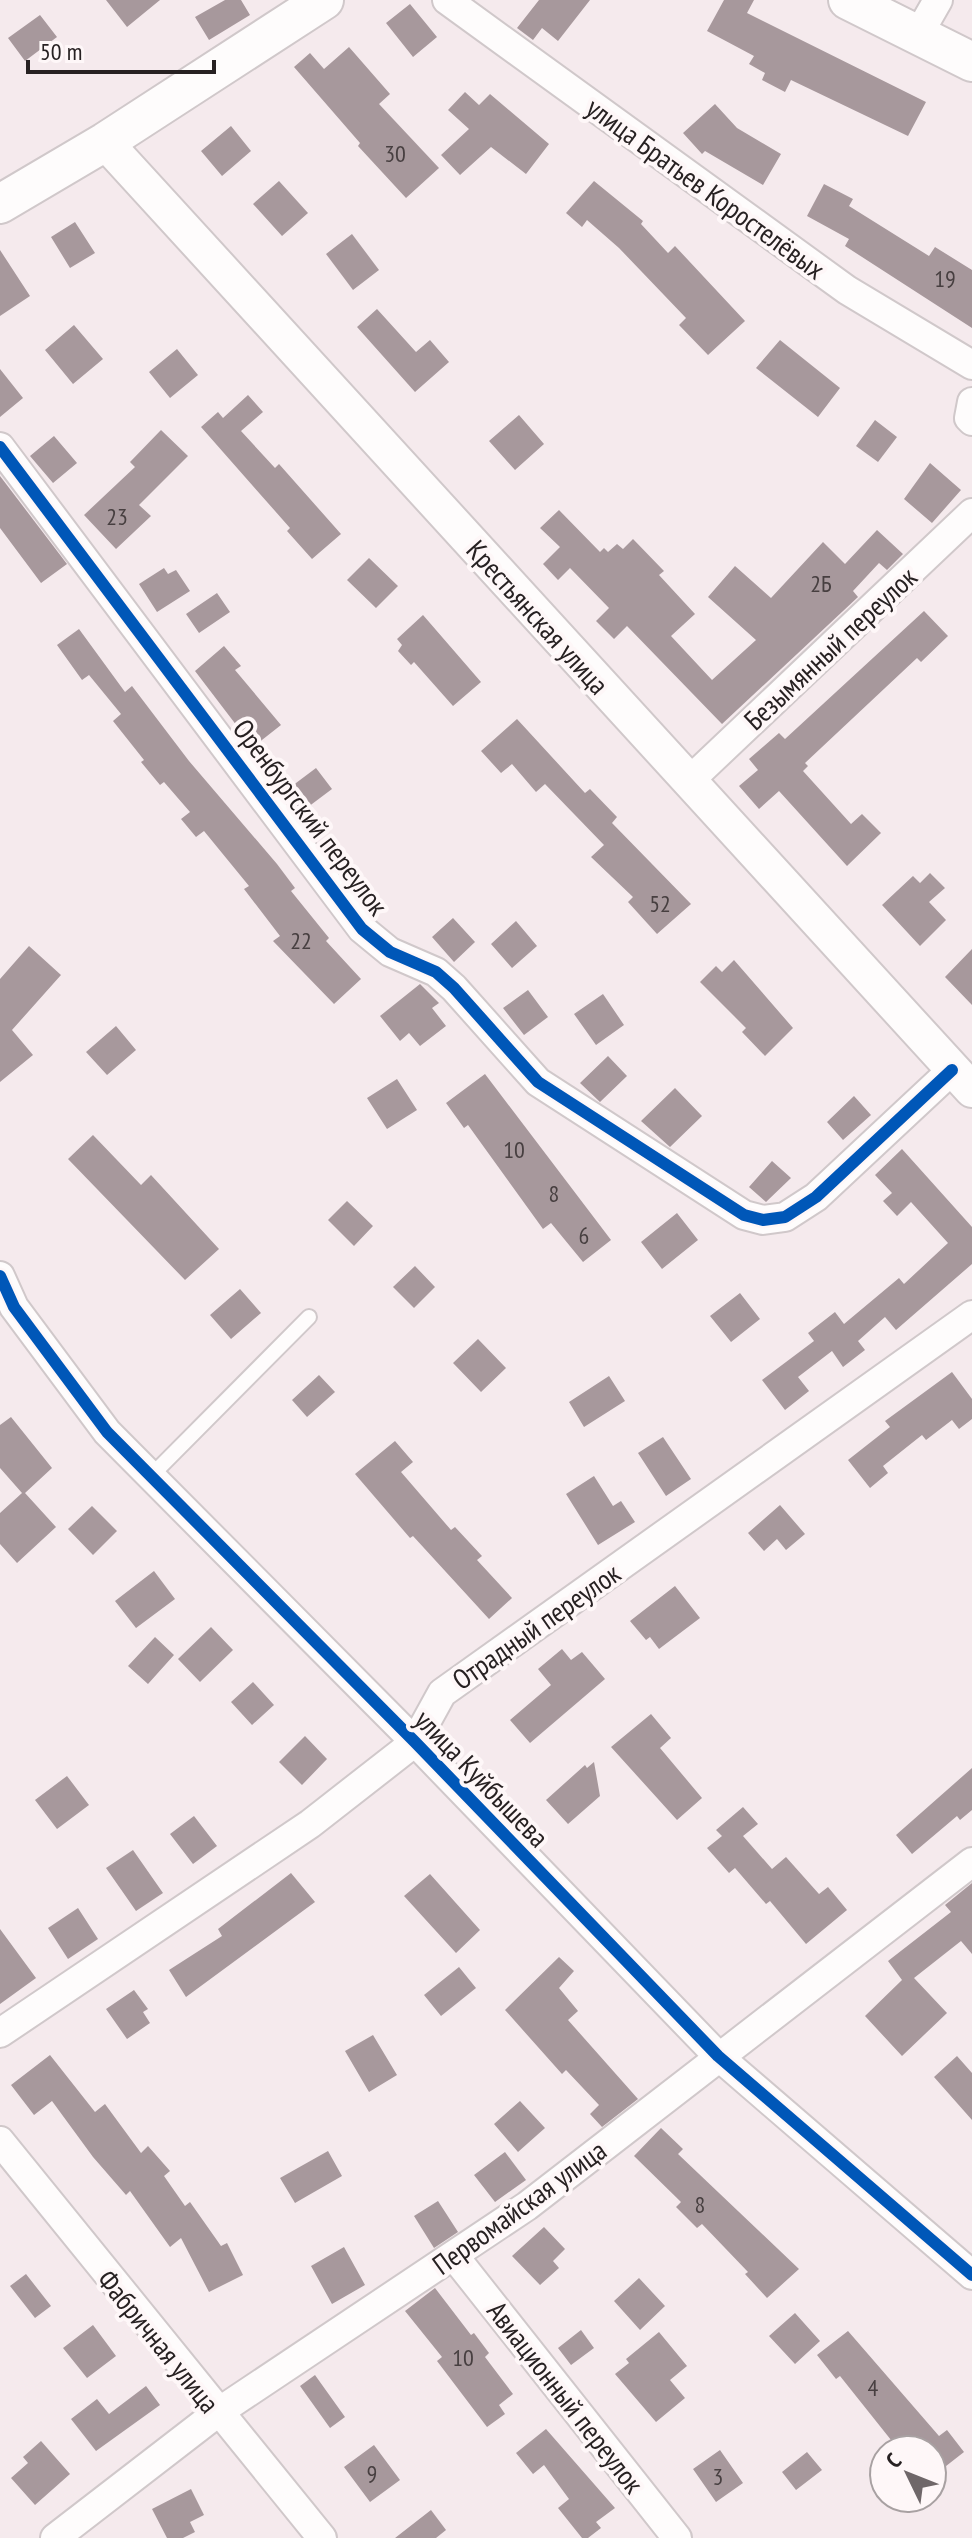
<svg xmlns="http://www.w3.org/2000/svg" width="972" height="2538" font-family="'PT Sans Narrow',sans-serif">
	<rect width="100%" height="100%" fill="#f5eaed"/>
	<path fill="#a7989c" d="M106 0H160L127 27Z
		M225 0H241L250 15 209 40 195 17Z
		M539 0H590L558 41 542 28 533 40 517 28Z
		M724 0H754L747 13 926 102 908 136 791 80 785 92 762 80 765 73 749 64 754 56 707 31Z
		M410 4 437 37 413 57 386 23Z
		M40 15 57 37 25 61 8 38Z
		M349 47 390 94 379 104 439 168 406 198 358 146 360 143 294 67 310 53 324 69Z
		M465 92 479 105 490 94 549 144 526 174 491 147 460 175 441 155 469 129 448 110Z
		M715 104 737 128 781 154 763 185 705 151 702 154 683 133Z
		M231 126 251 151 222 176 201 151Z
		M279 181 308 213 282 236 253 204Z
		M594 181 643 221 641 224 668 253 675 246 745 321 708 355 679 325 686 318 619 248 587 220 582 227 566 213Z
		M824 184 853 199 849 206 929 256 935 247 972 270V328L845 246 849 239 807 216Z
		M75 222 95 253 70 268 51 237Z
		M352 234 379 270 353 290 326 254Z
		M0 250 30 296 0 316Z
		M377 309 416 352 430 340 449 362 415 392 357 327Z
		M74 325 103 359 73 384 45 350Z
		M780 340 840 388 818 417 756 368Z
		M177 349 198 375 170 398 149 372Z
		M0 369 23 398 0 417Z
		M248 395 263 412 241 431 275 468 279 464 341 534 312 559 287 531 290 528 201 427 218 412 223 418Z
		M519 415 544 444 515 470 489 441Z
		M875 420 897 437 878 462 856 446Z
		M161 430 188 456 139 505 151 516 116 549 84 515 135 467 130 462Z
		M54 436 77 463 53 483 30 456Z
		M930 463 961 490 932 523 904 499Z
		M0 476 67 564 41 583 0 528Z
		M559 510 600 552 604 548 608 552 617 544 623 549 633 539 664 571 659 575 695 614 671 636 712 680 756 640 708 597 735 566 771 598 823 542 845 564 877 530 903 554 887 570 879 563 853 591 858 597 722 724 627 626 614 639 596 621 609 608 570 568 558 580 543 564 560 547 540 528Z
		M369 558 398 586 376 608 347 580Z
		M164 568 168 574 176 570 190 591 157 612 139 584Z
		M217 593 230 612 199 633 186 614Z
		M924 611 948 636 921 662 917 658 805 763 808 766 803 771 851 824 862 814 881 833 847 866 779 791 759 809 739 786 758 770 749 759 779 733 785 739Z
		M423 615 481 682 453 706 414 662 411 665 398 651 402 645 397 639Z
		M79 629 125 692 132 686 189 761 277 864 295 888 291 891 329 938 326 941 361 979 334 1004 273 941 280 936 244 889 249 886 204 831 196 837 181 819 190 812 164 782 160 785 141 762 144 760 113 721 121 714 89 675 82 680 57 645Z
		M224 646 241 666 235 670 281 725 253 747 195 671Z
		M517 719 585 793 590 789 617 817 612 823 691 904 657 934 628 902 633 897 591 857 604 845 545 784 536 792 512 764 501 773 481 751Z
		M316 768 332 789 300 813 284 792Z
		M930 873 945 888 929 902 946 920 920 946 882 905 913 876 920 883Z
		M453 918 475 942 454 962 432 937Z
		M516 921 537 946 512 968 491 944Z
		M29 946 61 975 12 1030 33 1055 0 1082V979Z
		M972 949V1005L945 977Z
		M734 960 793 1028 765 1056 742 1032 746 1028 700 982 716 966 722 972Z
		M420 984 439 1003 432 1008 446 1026 420 1046 409 1033 400 1041 380 1016Z
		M528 990 548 1017 524 1035 503 1008Z
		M603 994 624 1025 596 1045 574 1014Z
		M116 1026 136 1050 107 1075 86 1052Z
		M608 1056 627 1076 600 1102 580 1083Z
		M485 1074 611 1240 583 1262 551 1223 543 1229 468 1125 464 1128 446 1103Z
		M397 1079 417 1110 387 1129 367 1098Z
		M675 1088 702 1116 670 1147 641 1121Z
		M854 1096 871 1115 843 1140 827 1122Z
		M93 1135 141 1185 151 1175 219 1249 185 1280 68 1159Z
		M902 1149 972 1227V1264L896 1330 885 1317 858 1341 865 1350 843 1367 832 1351 798 1377 809 1391 785 1410 762 1380 814 1341 808 1333 835 1312 844 1324 899 1278 904 1284 948 1243 911 1202 897 1216 883 1201 892 1193 875 1175Z
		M772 1161 791 1178 766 1202 749 1187Z
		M347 1201 373 1226 354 1246 328 1220Z
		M677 1213 698 1240 662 1269 641 1242Z
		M415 1266 435 1287 414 1308 393 1287Z
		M240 1289 261 1313 231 1339 210 1315Z
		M740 1293 760 1319 731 1342 710 1316Z
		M478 1339 506 1368 481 1392 453 1363Z
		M952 1372 972 1399V1419L959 1429 952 1420 926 1440 922 1435 883 1466 888 1473 870 1488 848 1460 890 1427 885 1421Z
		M319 1375 335 1392 307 1417 292 1400Z
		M609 1376 625 1401 584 1427 569 1402Z
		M11 1417 52 1468 25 1493 56 1527 17 1563 0 1544V1513L22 1493 0 1468V1425Z
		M663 1437 691 1479 666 1496 638 1453Z
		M395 1441 413 1462 401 1472 451 1530 455 1527 482 1556 477 1560 512 1598 489 1619 413 1536 410 1538 355 1474Z
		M594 1476 613 1506 621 1501 635 1522 598 1545 566 1494Z
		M780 1505 805 1534 786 1550 777 1539 764 1551 748 1533Z
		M92 1506 117 1531 93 1555 68 1529Z
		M154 1571 175 1599 136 1628 115 1601Z
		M675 1586 700 1618 659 1649 650 1637 646 1640 630 1621Z
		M211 1627 233 1650 200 1682 178 1659Z
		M155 1637 174 1655 148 1684 128 1666Z
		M562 1649 571 1660 582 1652 605 1679 530 1743 510 1720 551 1685 538 1669Z
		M253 1682 274 1705 252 1725 231 1702Z
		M651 1714 671 1738 660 1748 702 1798 677 1820 611 1747Z
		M305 1736 327 1759 302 1785 279 1762Z
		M594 1762 600 1796 568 1824 546 1800 585 1765 587 1768Z
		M972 1768V1810L960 1820 957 1816 912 1854 896 1835Z
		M67 1776 89 1805 57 1829 35 1800Z
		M743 1807 758 1824 743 1836 772 1869 786 1857 819 1894 828 1887 847 1910 806 1944 770 1901 766 1904 735 1868 729 1873 707 1848 722 1836 716 1830Z
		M194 1816 217 1846 193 1864 170 1834Z
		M133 1850 163 1893 136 1911 106 1868Z
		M291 1873 315 1902 186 1997 169 1970 222 1936 218 1929Z
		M430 1874 480 1930 456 1953 404 1896Z
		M972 1883V1954L961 1941 914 1978 947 2013 902 2056 865 2016 902 1980 888 1961 951 1912 945 1905Z
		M78 1908 98 1939 68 1959 48 1928Z
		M0 1929 36 1978 0 2004Z
		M559 1957 574 1971 559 1988 578 2011 568 2020 638 2099 602 2127 590 2114 599 2105 566 2070 562 2074 505 2010Z
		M459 1967 476 1988 441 2016 424 1995Z
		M134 1990 148 2009 143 2012 150 2023 127 2039 106 2009Z
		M373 2035 397 2075 369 2092 345 2051Z
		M50 2055 95 2112 105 2104 141 2153 148 2146 170 2171 164 2176 185 2206 190 2202 221 2246 227 2243 243 2275 209 2292 181 2238 170 2247 130 2191 126 2195 93 2157 52 2101 34 2115 11 2085Z
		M957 2056 972 2073V2120L934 2077Z
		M520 2101 545 2128 518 2152 494 2124Z
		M661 2128 683 2149 678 2154 799 2269 767 2298 745 2274 748 2272 702 2224 697 2228 676 2207 681 2202 634 2156Z
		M328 2151 342 2176 295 2203 280 2178Z
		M505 2152 526 2180 495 2202 474 2175Z
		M438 2201 458 2232 434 2248 414 2216Z
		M544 2227 565 2249 553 2261 559 2268 540 2285 512 2256Z
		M344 2247 365 2285 332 2304 311 2266Z
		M26 2274 51 2306 35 2318 10 2286Z
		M639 2278 665 2306 640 2330 614 2301Z
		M435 2288 471 2335 474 2333 489 2353 485 2357 513 2394 499 2405 505 2414 487 2427 437 2361 442 2357 405 2311Z
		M795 2313 820 2341 795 2364 769 2336Z
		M93 2325 116 2356 87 2378 63 2348Z
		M581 2330 594 2348 571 2365 558 2348Z
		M848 2331 939 2436 947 2430 964 2452 932 2477V2450H899L840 2376 836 2379 817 2355Z
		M659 2332 687 2366 670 2380 685 2398 656 2422 615 2374 629 2363 626 2359Z
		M315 2375 345 2417 330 2428 300 2386Z
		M146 2386 160 2405 96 2451 71 2419 97 2399 109 2414Z
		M546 2429 615 2508 596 2522 601 2528 588 2538H582L558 2508 569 2499 544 2465 533 2474 516 2453Z
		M41 2441 70 2474 35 2505 11 2478 28 2463 23 2457Z
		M374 2445 400 2480 370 2502 344 2467Z
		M720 2450 743 2483 716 2502 693 2469Z
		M807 2452 822 2470 796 2490 782 2472Z
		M191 2489 204 2515 190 2522 195 2532 183 2538H167L152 2509Z
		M431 2510 446 2530 436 2538H395Z"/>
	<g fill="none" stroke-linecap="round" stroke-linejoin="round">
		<defs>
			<path id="service" d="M151 1476 309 1317"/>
			<path id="minor" d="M447 0 847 290 972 365
				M918 35 938 0
				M972 402 969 418 972 421
				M0 447 362 929 390 952 436 972 454 988 538 1082 744 1215 763 1220 785 1217 816 1197 952 1070
				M688 782 972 513
				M0 1276 14 1307 107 1432 415 1742 718 2056 972 2275
				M0 2033 310 1824 415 1742 442 1693 972 1315
				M0 2141 322 2538
				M454 2256 677 2538
				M55 2538 217 2413 527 2206 972 1862"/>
			<path id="tertiary" d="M105 142 972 1090"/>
			<path id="secondary" d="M848 0 972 62
				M0 204 105 142 324 0"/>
		</defs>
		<use href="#service" stroke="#d0c8ca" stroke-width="18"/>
		<use href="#minor" stroke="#d0c8ca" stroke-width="32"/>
		<use href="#tertiary" stroke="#d0c8ca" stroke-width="38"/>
		<use href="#secondary" stroke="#d0c8ca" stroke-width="42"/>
		<use href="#service" stroke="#fefcfc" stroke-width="14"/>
		<use href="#minor" stroke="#fefcfc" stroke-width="28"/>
		<use href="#tertiary" stroke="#fefcfc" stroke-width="34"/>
		<use href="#secondary" stroke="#fefcfc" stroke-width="38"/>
		<defs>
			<path id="cycleway" d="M0 447 362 929 390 952 436 972 454 988 538 1082 744 1215 763 1220 785 1217 816 1197 952 1070
				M0 1276 14 1307 107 1432 415 1742 718 2056 972 2275"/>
		</defs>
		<use href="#cycleway" stroke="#fef7f8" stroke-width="17"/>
		<use href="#cycleway" stroke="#0057b8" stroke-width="12"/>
	</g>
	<g text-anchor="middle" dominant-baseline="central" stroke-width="8" stroke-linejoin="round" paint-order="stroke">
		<g font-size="24" fill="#473f40">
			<text x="395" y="153">30</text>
			<text x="945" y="278">19</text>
			<text x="117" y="516">23</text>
			<text x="821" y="583">2Б</text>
			<text x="660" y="903">52</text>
			<text x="301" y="940">22</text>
			<text x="514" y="1149">10</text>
			<text x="554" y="1193">8</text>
			<text x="584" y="1235">6</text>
			<text x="700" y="2204">8</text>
			<text x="463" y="2357">10</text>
			<text x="873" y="2387">4</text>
			<text x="372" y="2473">9</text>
			<text x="718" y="2476">3</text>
		</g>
		<g font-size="28" fill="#272122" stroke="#fef7f8">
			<text transform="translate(706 188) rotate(36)">улица Братьев Коростелёвых</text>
			<text transform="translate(538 617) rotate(48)">Крестьянская улица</text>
			<text transform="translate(830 648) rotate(-43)">Безымянный переулок</text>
			<text transform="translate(311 817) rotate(53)">Оренбургский переулок</text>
			<text transform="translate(536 1626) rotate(-35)">Отрадный переулок</text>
			<text transform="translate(482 1778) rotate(46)">улица Куйбышева</text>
			<text transform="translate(519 2207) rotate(-36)">Первомайская улица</text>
			<text transform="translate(159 2341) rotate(51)">Фабричная улица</text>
			<text transform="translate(566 2397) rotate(52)">Авиационный переулок</text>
		</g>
	</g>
	<g transform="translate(908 2474) rotate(313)"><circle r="38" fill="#fef7f8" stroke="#a8a1a2" stroke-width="2"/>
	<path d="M0-6L14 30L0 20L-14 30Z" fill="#6f6769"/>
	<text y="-12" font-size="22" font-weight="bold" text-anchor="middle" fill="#272122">С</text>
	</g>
	<path d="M28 60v12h186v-12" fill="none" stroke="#272122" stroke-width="4"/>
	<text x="40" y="60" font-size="24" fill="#272122" stroke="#fef7f8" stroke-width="6" paint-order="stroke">50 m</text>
</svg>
